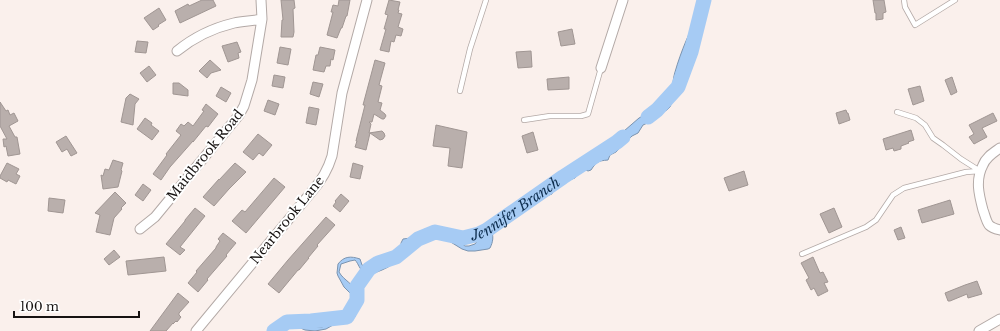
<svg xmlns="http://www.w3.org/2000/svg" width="1000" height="331" font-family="'Libre Baskerville',serif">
	<rect width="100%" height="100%" fill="#faf0ec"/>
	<path fill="#a6cbf4" stroke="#7b94b0" d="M701 0H703L704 9V16L689 42 687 51 680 65V70L681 77 680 83 670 107 667 110 658 114 652 121 643 125 638 133 632 136 616 152 610 155 608 160C598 161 597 161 591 170L588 171 584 169 582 170 575 178 564 182 559 187 553 191 552 194 533 201 518 211H512L508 213 498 219 494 224 491 230C494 236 493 242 490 248L488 249 475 251H468L462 249 436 233 426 232C420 235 415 242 411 247 409 250 410 249 407 251 404 253 403 256 401 258 395 263 389 267 382 270 377 272 370 275 365 272 359 270 359 264 355 260L350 261 341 264 339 272C344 281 354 283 357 295L355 317 351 320 345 319 340 321 326 329 315 331 305 330 289 323 284 324 276 331H270L276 326 279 321 284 319 291 320 308 327H322L327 325 328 321 330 319 341 316 354 305V303L353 296 344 287 338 276 337 273 338 264C344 256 351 256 360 259L362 265 365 267 373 271 378 270 400 256 402 252 401 243 403 239 411 238 417 235 425 229H430L443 232 454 238 465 246H469L475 244 478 240 481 238 489 229 494 219 499 214 515 204 551 186 561 178 574 171 579 166 589 162 599 155 611 146 624 131 639 118 643 116H646C650 113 652 110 655 107 660 105 665 103 668 99 674 91 672 81 675 72 681 51 690 30 701 10L702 5Z"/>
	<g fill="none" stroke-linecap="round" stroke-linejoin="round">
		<g stroke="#a6cbf4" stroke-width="15">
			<path d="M648 117 657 110 678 87 691 52 704 0"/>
			<path id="s1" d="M274 331 287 322 311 321 347 317 357 300V286L369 269 378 263 396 257 418 239 435 232 463 238 479 234 487 230 563 177 617 142 623 137"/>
		</g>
	</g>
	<path fill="#b9afac" stroke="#a09693" d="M202 0H213L216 6 180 23 175 11 188 4 189 6Z
		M281 0H294L295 8 293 9 294 32 293 37H281L282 20H283Z
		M339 0H350L347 16H346L342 28H341L337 38 327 35 333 12H331L333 5 338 6Z
		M389 0 400 2 398 10H399L398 13 402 14 398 27 403 29 401 36 396 35 394 42 391 41 389 52 380 50 386 29H384L388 15 385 14Z
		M873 0H884L886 12 883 13V19L876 20V13H875Z
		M159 8 166 20 158 25 159 26 153 30 144 18Z
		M572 29 575 44 561 46 558 32Z
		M137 41 148 42 146 53 135 52Z
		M237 42 241 52 238 53 239 58 228 62 222 46Z
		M280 47 291 49 288 65 277 63Z
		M320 47 335 50 333 60 331 59 330 66H326L324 72 313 70 316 55H318Z
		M531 51 532 67 518 68 516 52Z
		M210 60 221 70 211 73 207 78 199 71Z
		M375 60 385 63 379 85 382 86 378 102 382 103 380 110 385 114 386 116 384 119H382L374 114 372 122H369L371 124 369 133 382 131 384 133 385 136 383 139 380 140 370 133 366 150 355 147 357 141H356L365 105H363Z
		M149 66 156 75 147 82 140 73Z
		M274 75 285 77 283 88 272 86Z
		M569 77V89L548 90 547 79Z
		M952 77 957 92 951 95 945 80Z
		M313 82 323 84 319 97 310 94Z
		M173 83H179L188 90V96L173 94Z
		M920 86 924 101 913 105 908 89Z
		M221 87 231 93 226 102 216 96Z
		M130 94 139 99 135 104 133 125 121 122 126 98Z
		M268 100 279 104 275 115 264 111Z
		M0 102 6 111 8 110 10 115 14 113 18 121 9 126 15 137H17L20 154 8 156 6 146 4 147 3 139H7L0 126Z
		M206 104 218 114 208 127 206 126 193 142V141L170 167 161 180 153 174 167 155 166 154 181 135 176 131 181 124 184 126 188 122 193 126 204 111 202 110Z
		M309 107 319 109 316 125 306 123Z
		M846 110 847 113H848L850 120 839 124 836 113Z
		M993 113 997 121 982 128 987 137 974 144 969 137 974 134 969 125Z
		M145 118 152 123 151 125 159 131 152 140 137 129Z
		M436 125 467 132 462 168 448 166 450 148 433 146Z
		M911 130 914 140 908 142 909 143 901 146V149L894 151 893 148 886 150 883 139Z
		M533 132 538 150 527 153 522 136Z
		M258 134 272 145 263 156 259 153 253 160 243 152Z
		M66 136 77 153 71 156 67 149 62 152 56 142Z
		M113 160 123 163 121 170 122 171 118 187 103 189 101 175 103 176 105 169 109 170Z
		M7 163 19 169 16 174 20 176 16 184 8 180 7 182 0 178V176Z
		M235 163 246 172 229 189 214 206 203 197 219 179V180Z
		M353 163 363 166 360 179 350 177Z
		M744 171 748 185 729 191 724 178Z
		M274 178 285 187 246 233 232 221 242 210 245 212Z
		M143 184 151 190 143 201 135 195Z
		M115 192 126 203 121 208 122 209 114 218 110 235 96 232 100 215 95 213Z
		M341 194 349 201 340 212 333 206 336 202 335 201Z
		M49 198 65 200 63 213 48 211Z
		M950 200 954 214 922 223 918 210Z
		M195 208 205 216 180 247 185 250 180 255 166 244 185 221V220Z
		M834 208 842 227 829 233 820 214Z
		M326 217 335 225 317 245 318 246 308 258H309L299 270H298L279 293 268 284 288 260Z
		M901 227 905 238 898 240 894 230Z
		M223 233 236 243 226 255 227 256 207 279 208 280 198 292 188 283 197 272 196 271 216 248V247L220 241 218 239Z
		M114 250 120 257 109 265 104 259Z
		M164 257 166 271 128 275 126 261Z
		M813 257 820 273 823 272 828 282 824 283 828 291 818 296 814 288 811 290 806 280 809 278 801 263Z
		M977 281 982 294 968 298 967 294 950 301H948L945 293 965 285Z
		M178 293 189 302 179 313V315L181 317 177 322 176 321 173 324V323L166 331H150Z"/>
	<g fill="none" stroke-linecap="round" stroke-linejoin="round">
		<defs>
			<path id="service" d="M904 0 905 7 915 25 955 0
				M460 91 470 49 486 0
				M897 112 916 118 925 125 933 138 943 145 961 159 980 171
				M524 120 550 116H581L588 114 601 68
				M802 254 866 227 876 220 893 195 904 188 966 172 980 171"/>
			<path id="minor" d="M177 51C193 38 213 28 234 23 243 21 253 21 262 19
				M601 68 623 0
				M1000 148C993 153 986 157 983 165 975 180 979 195 983 210 985 215 986 221 989 225 992 228 996 229 1000 230
				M140 229 155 217 239 115 244 106 252 80 262 19 261 0
				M196 331 313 190C322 180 328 169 332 156L342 93 367 0
				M979 331 1000 319"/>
		</defs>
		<use href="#service" stroke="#b3a9a6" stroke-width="6"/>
		<use href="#minor" stroke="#b3a9a6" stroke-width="11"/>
		<use href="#service" stroke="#fff" stroke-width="4.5"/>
		<use href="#minor" stroke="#fff" stroke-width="9"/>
	</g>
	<g text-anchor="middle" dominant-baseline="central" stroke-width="4" stroke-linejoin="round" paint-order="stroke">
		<g font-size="13" fill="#161211" stroke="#fff">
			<text transform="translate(205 155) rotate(-51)">Maidbrook Road</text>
			<text transform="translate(287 220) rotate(-51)">Nearbrook Lane</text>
		</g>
		<g font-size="14" font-style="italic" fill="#0e2e4f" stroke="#fff">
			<text stroke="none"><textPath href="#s1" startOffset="296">Jennifer Branch</textPath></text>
		</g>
	</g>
	<path d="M14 311v6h125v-6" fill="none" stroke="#161211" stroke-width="2"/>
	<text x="20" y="311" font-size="12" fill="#161211" stroke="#ffffff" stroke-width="3" paint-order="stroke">100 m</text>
</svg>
